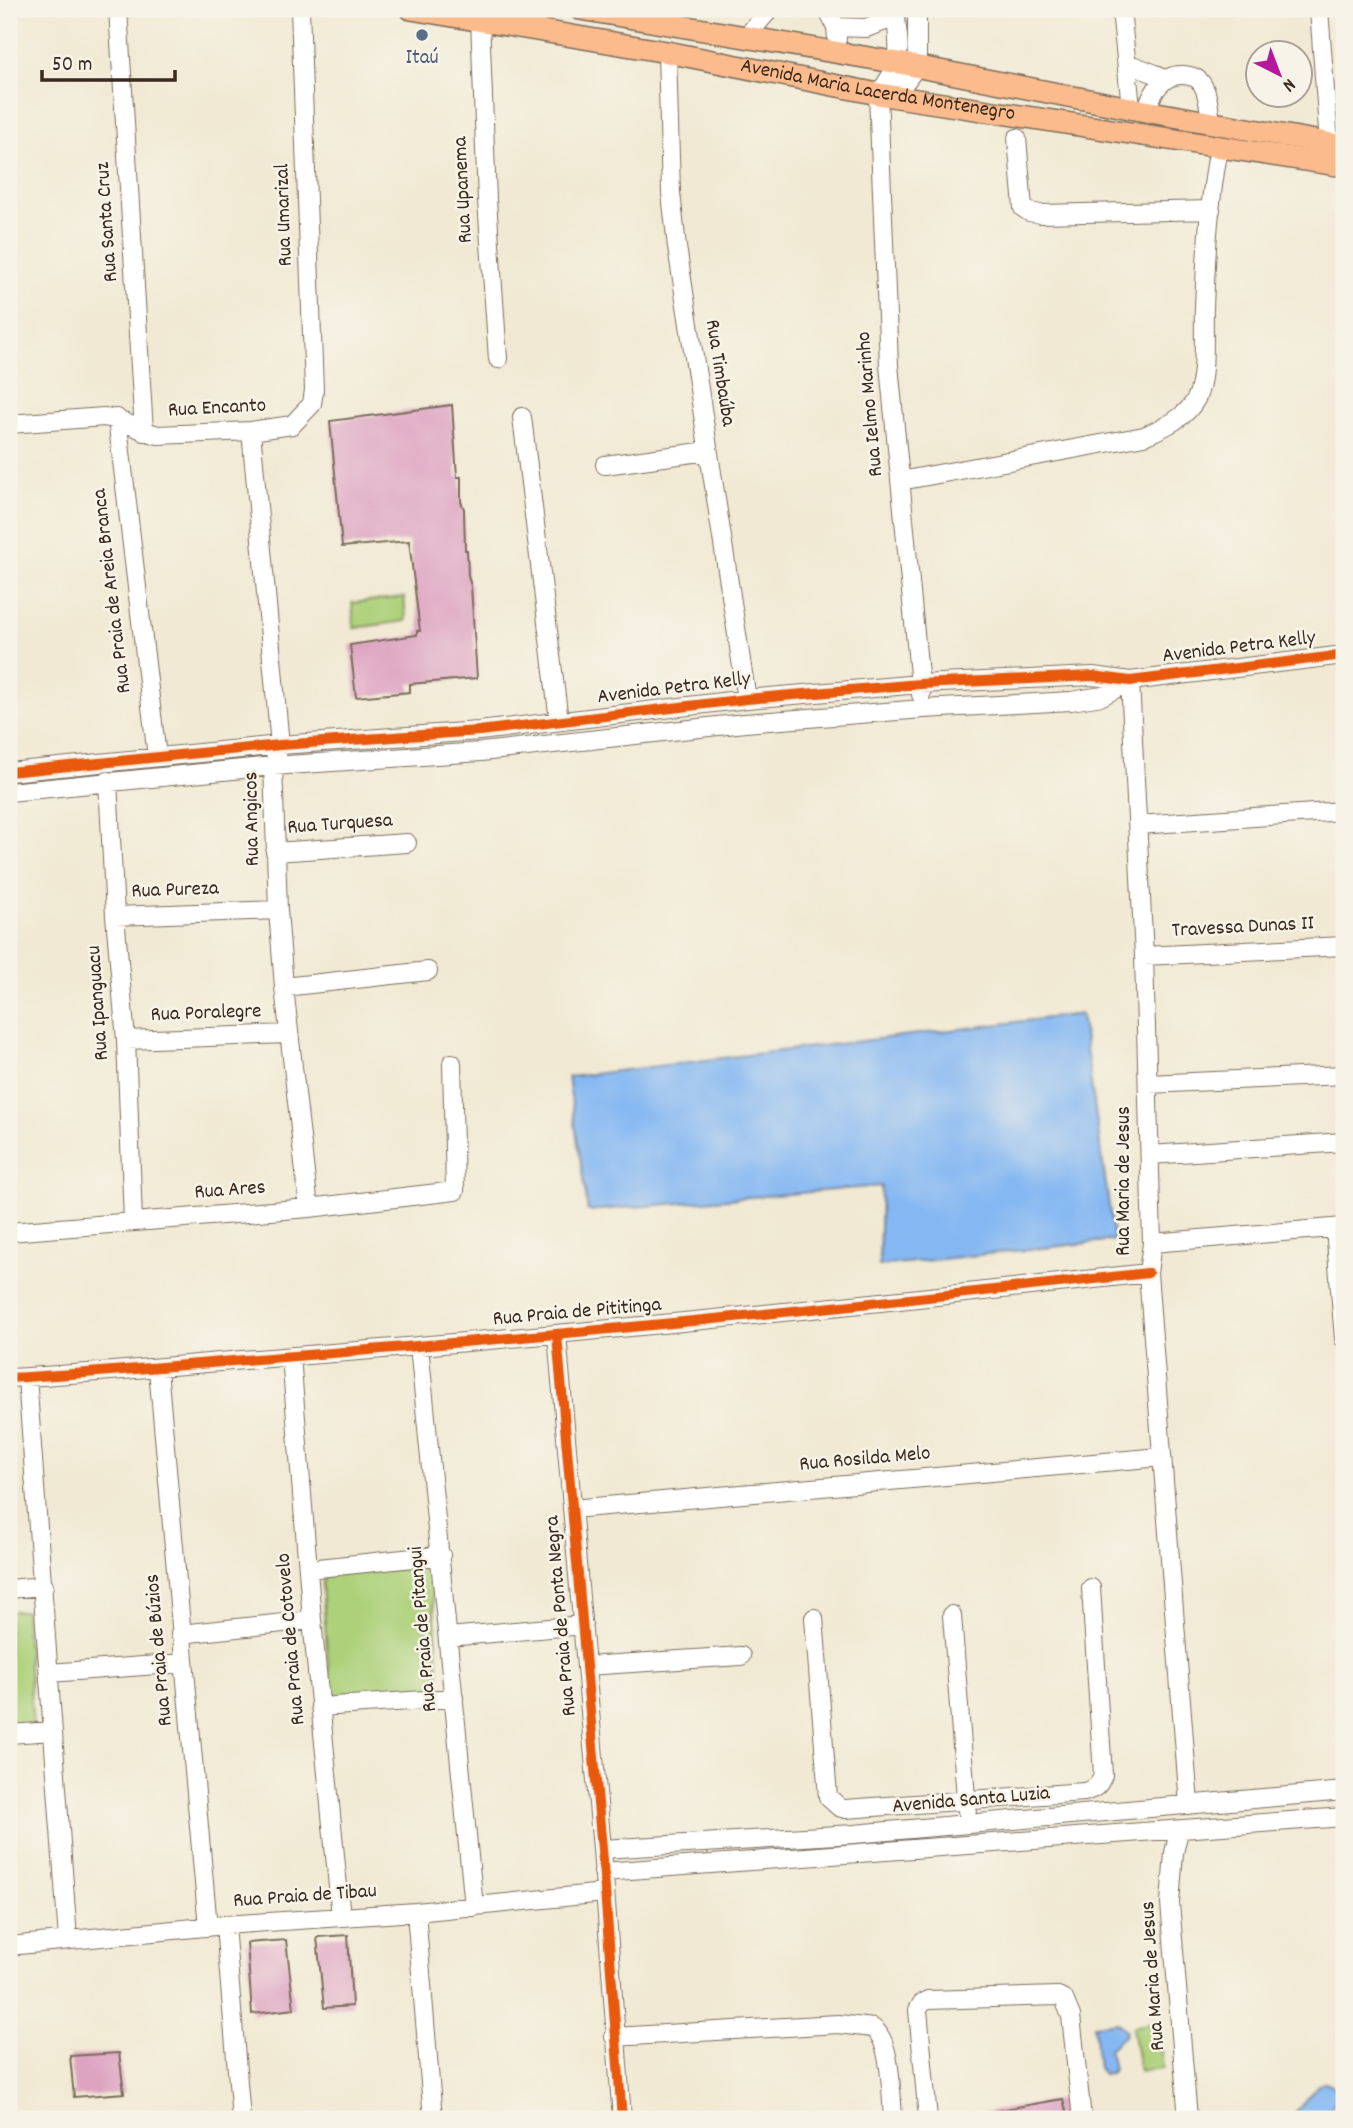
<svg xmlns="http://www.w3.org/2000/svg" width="1353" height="2128" font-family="Dekko,sans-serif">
	<rect width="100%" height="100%" fill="#f7f3e8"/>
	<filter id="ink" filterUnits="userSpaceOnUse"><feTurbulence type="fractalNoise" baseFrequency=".0143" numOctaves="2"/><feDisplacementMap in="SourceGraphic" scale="14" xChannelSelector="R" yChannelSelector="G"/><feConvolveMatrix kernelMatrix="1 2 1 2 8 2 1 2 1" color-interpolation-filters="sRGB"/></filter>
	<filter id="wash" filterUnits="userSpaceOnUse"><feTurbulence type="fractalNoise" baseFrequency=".00686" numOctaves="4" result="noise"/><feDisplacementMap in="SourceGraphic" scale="28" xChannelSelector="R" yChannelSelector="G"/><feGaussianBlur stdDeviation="1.57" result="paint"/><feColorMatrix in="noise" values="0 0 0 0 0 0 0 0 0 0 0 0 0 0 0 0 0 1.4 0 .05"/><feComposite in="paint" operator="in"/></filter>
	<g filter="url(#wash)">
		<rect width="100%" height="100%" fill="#f1e9d3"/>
		<path fill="#add17a" stroke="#747e4c" stroke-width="2" d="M404 597 406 621 354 628 352 603Z
			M421 1567 428 1569 432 1576 439 1680 437 1688 430 1691 337 1698 330 1689 322 1585 324 1578 331 1574Z
			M9 1611H25L33 1728 9 1729Z
			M1158 2022 1163 2068 1139 2071 1132 2027Z"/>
		<path fill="#85b8f2" stroke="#607188" stroke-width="2" d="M1081 1014 1114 1240 879 1266 881 1186 588 1211 568 1077Z
			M1117 2022 1126 2031 1124 2036 1109 2049 1113 2070 1109 2074 1103 2075 1098 2068 1094 2025Z
			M1324 2083C1351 2089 1332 2107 1322 2119H1305L1295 2112 1318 2085Z"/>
		<g id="blocks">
			<path fill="#dda3c1" d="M452 405 457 477H461V502L464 509 465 550H467L468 576 471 586 477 678 410 684V692L356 697 350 645 417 635V631H420L409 541 342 547 330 421Z
				M348 1935 352 2006 324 2008 317 1937Z
				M286 1940 294 2009 252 2014 247 1943Z
				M119 2053 124 2093 74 2097 70 2056Z
				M1063 2099 1068 2119H989L988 2112Z"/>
		</g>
	</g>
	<g filter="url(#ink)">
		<use href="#blocks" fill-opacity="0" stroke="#7b6d5d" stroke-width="2"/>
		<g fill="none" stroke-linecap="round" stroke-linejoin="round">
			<defs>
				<path id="minor" d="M118 9 144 432
					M827 9 836 27 837 39
					M895 9C899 50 905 61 878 94L889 365 921 695
					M1121 9 1131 108
					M1319 9 1329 144
					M480 19 487 200 498 359
					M836 27 866 28 896 17
					M746 37 770 9
					M667 52 671 193 677 247 747 699
					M1127 63 1153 73 1165 80
					M895 96 917 66V9
					M1145 111C1153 93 1161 74 1183 75 1192 76 1197 77 1202 84 1209 95 1209 110 1211 123
					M1017 138 1023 208 1029 212 1041 214 1211 210
					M522 417 559 721
					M117 418 157 757
					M9 424 104 417C124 419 139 431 158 435L251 431 292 425 312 404 314 390 300 9
					M251 431 280 745 273 766 278 910 284 987 309 1208
					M605 465 708 451
					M900 481 1144 436C1163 428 1186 418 1196 399 1207 377 1203 333 1204 308 1206 255 1209 200 1219 148
					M1130 681 1144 956 1152 1243 1148 1273 1189 1805
					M9 772 280 745 479 731 747 699 920 684 1093 676 1130 681 1344 655
					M108 781 115 916 126 1040 133 1221
					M9 792 273 766 481 752 745 723 923 709 1071 701 1102 696 1130 681
					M1138 825 1344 811
					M275 852 407 843
					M115 916 278 910
					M1144 956 1344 946
					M284 987 428 971
					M126 1040 288 1034
					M1148 1084 1344 1075
					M1150 1155 1344 1142
					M1335 1228 1344 1339
					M9 1232 309 1208 455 1191 452 1063
					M1152 1243 1344 1227
					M557 1335 602 1849 622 2119
					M419 1346 474 1907
					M291 1356 312 1620 341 1917
					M158 1369 208 1927
					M27 1377 68 1939
					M9 1378C105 1373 200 1363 295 1356 580 1334 864 1305 1148 1273
					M572 1509 1161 1457
					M309 1569 441 1555
					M9 1589 44 1586
					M952 1615 967 1811
					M814 1618 828 1797 839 1807 845 1809 1084 1792C1095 1789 1099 1786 1103 1775L1091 1588
					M180 1634 312 1620
					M448 1637 583 1625
					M586 1666 741 1656
					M49 1673 184 1663
					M320 1707 454 1698
					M9 1734 53 1731
					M1179 1831 1174 1853 1170 1903 1188 2119
					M602 1849 854 1834 1344 1791
					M603 1872 1344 1817
					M416 1912 433 2119
					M225 1925 241 2119
					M9 1946 225 1925 416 1912 604 1893
					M614 2037 838 2024 873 2028C892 2041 891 2097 893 2119
					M928 2119 918 2010 922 2003 928 2000 1058 1996 1064 1999 1071 2016 1082 2119"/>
				<g id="major">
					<path id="s1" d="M411 9 667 52 878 94 1344 166"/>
					<path d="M580 9 899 63 1145 111 1344 146"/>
				</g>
			</defs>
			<use href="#minor" stroke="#7b6d5d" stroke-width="20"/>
			<use href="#major" stroke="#7b6d5d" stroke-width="24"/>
			<use href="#minor" stroke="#fff" stroke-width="18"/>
			<use href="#major" stroke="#fbbb8c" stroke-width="21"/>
			<defs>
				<path id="cycleway" d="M9 772 280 745 479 731 747 699 920 684 1093 676 1130 681 1344 655
					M557 1335 602 1849 622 2119
					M9 1378C105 1373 200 1363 295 1356 580 1334 864 1305 1148 1273"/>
			</defs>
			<use href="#cycleway" stroke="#f7f3e8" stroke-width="15"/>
			<use href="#cycleway" stroke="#e8590c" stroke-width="10"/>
		</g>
	</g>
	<circle fill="#5c6f8a" stroke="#f7f3e8" stroke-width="2.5" cx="422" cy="35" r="7"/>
	<g text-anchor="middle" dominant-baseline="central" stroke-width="5" stroke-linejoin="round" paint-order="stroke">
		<g font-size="21" fill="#4e5e75" stroke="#f7f3e8">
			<text x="422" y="59">Itaú</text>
		</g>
		<g font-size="21" fill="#3b2a1e" stroke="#f7f3e8">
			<text stroke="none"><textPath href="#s1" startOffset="474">Avenida Maria Lacerda Montenegro</textPath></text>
			<text transform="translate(464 190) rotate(-93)">Rua Upanema</text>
			<text transform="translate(285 215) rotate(-92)">Rua Umarizal</text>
			<text transform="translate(108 222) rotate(-94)">Rua Santa Cruz</text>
			<text transform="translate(719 373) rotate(81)">Rua Timbaúba</text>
			<text transform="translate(871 404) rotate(-95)">Rua Ielmo Marinho</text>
			<text transform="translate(217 409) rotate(-3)">Rua Encanto</text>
			<text transform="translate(113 591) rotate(-97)">Rua Praia de Areia Branca</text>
			<text transform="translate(1239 648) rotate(-7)">Avenida Petra Kelly</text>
			<text transform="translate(674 689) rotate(-7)">Avenida Petra Kelly</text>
			<text transform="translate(253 819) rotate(-91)">Rua Angicos</text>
			<text transform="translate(340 825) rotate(-4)">Rua Turquesa</text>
			<text transform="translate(175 891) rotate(-2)">Rua Pureza</text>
			<text transform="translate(1243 928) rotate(-3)">Travessa Dunas II</text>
			<text transform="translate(99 1003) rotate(-94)">Rua Ipanguacu</text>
			<text transform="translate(206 1014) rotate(-2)">Rua Poralegre</text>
			<text transform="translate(1125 1181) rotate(-90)">Rua Maria de Jesus</text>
			<text transform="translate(230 1191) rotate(-4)">Rua Ares</text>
			<text transform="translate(577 1313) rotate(-5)">Rua Praia de Pititinga</text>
			<text transform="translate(865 1460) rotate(-5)">Rua Rosilda Melo</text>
			<text transform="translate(562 1616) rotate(-95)">Rua Praia de Ponta Negra</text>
			<text transform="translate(424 1629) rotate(-95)">Rua Praia de Pitangui</text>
			<text transform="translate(292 1639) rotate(-95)">Rua Praia de Cotovelo</text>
			<text transform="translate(160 1650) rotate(-95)">Rua Praia de Búzios</text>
			<text transform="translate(971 1801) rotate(-5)">Avenida Santa Luzia</text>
			<text transform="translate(305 1897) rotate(-4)">Rua Praia de Tibau</text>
			<text transform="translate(1154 1976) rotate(-94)">Rua Maria de Jesus</text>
		</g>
	</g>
	<rect width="1353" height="2128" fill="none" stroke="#f7f3e8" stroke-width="35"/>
	<g transform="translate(1279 74) rotate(138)"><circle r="33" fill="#f7f3e8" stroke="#aca397" stroke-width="2"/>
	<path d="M0-5L12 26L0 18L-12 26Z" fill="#b5179e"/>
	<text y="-10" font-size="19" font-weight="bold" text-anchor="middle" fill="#3b2a1e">N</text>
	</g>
	<path d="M42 70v10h133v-10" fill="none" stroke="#3b2a1e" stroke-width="3.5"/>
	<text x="52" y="70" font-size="21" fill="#3b2a1e" stroke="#f7f3e8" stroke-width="5" paint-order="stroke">50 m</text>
</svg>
